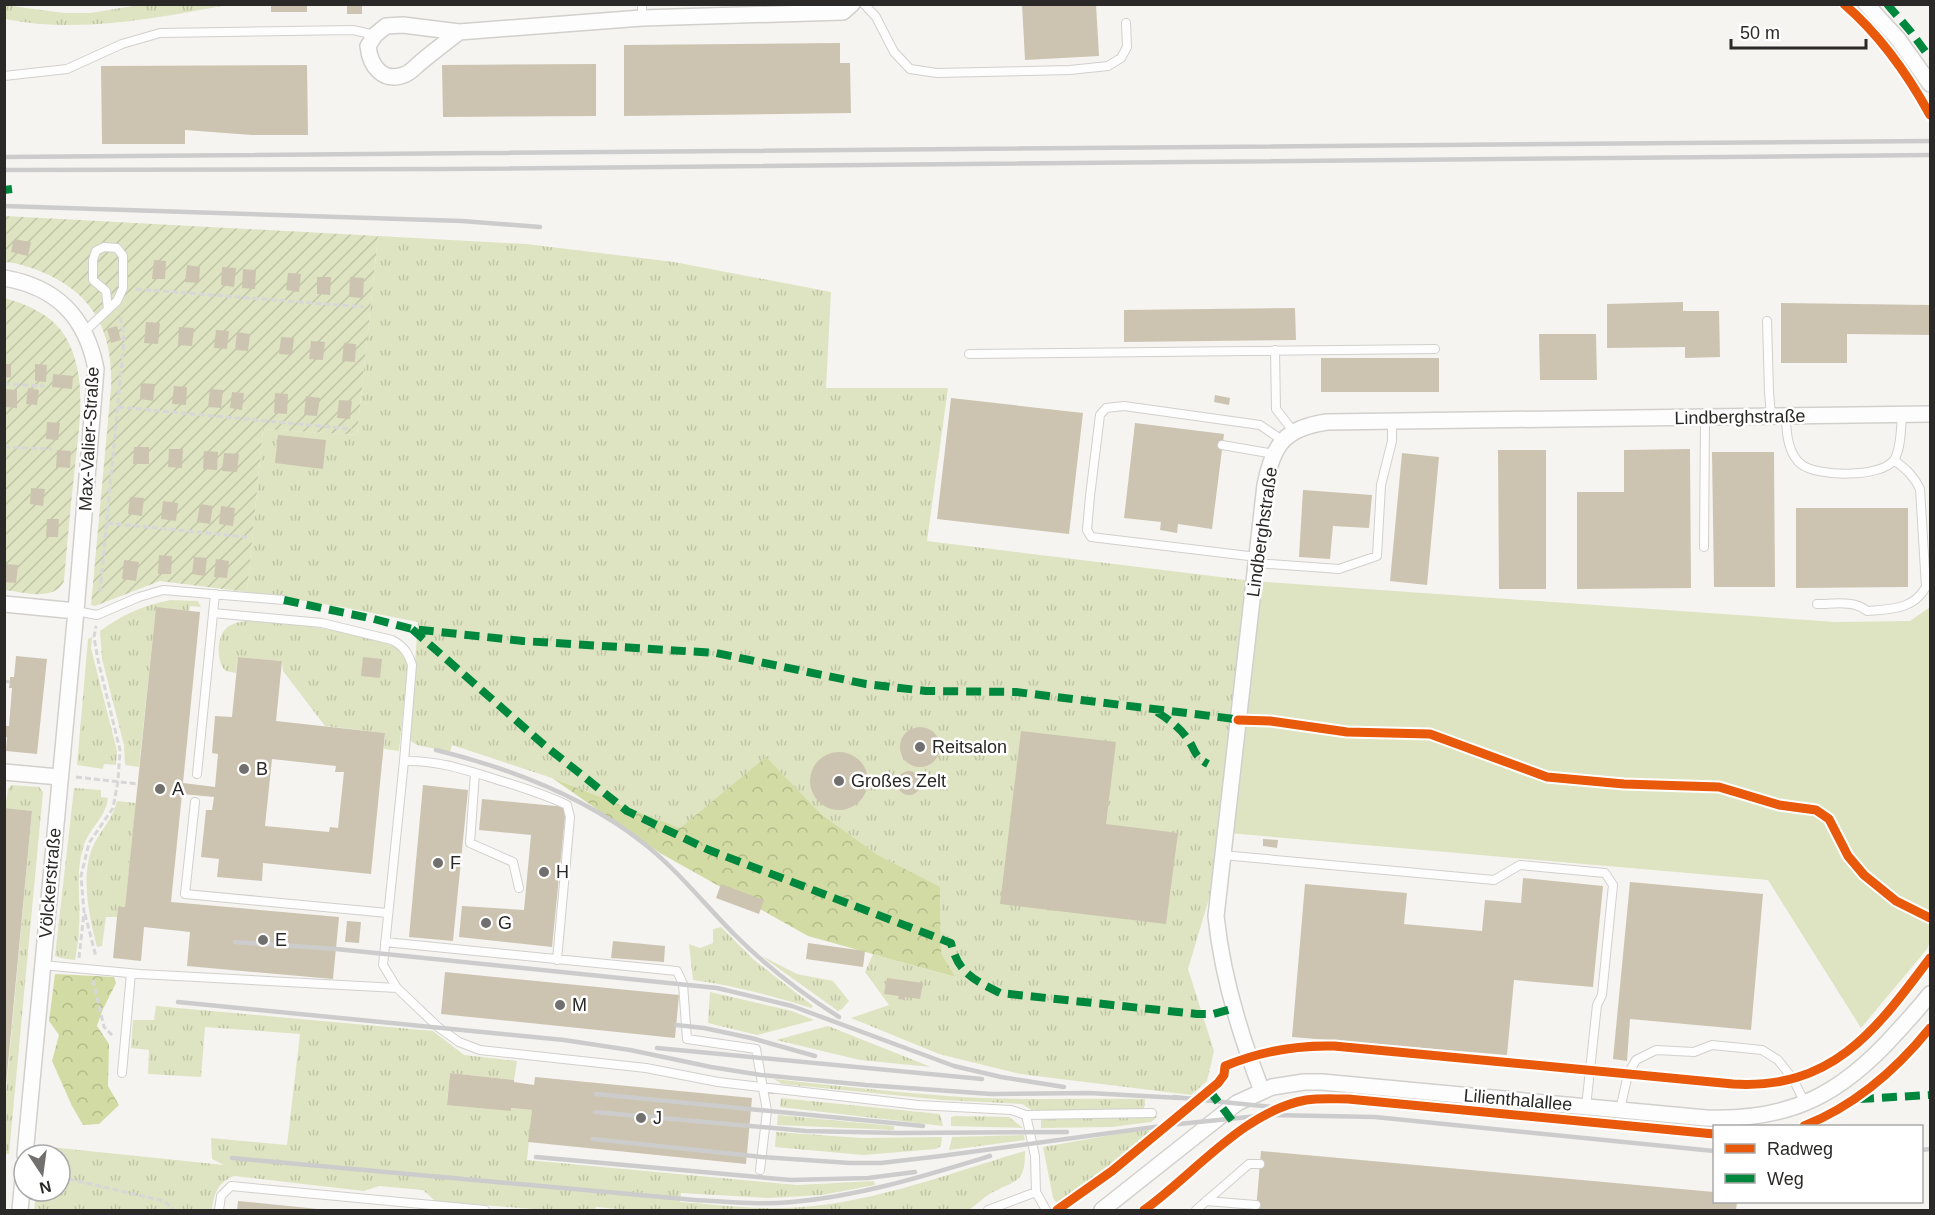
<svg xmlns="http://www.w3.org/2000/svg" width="1935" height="1215" font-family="Helvetica,sans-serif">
	<defs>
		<pattern id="grass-tufts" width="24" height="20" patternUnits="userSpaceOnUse" patternTransform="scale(1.5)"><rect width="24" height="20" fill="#dee4c1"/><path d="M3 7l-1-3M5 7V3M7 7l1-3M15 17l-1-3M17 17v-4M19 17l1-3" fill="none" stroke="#bfc4a6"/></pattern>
		<pattern id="forest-crowns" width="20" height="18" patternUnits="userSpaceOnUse" patternTransform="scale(1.5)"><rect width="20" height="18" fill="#d2dba3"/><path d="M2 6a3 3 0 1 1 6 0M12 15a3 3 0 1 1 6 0" fill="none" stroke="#b4bc8c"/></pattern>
		<pattern id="garden-furrows" width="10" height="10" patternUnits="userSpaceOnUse" patternTransform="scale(1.5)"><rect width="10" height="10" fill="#dee4c1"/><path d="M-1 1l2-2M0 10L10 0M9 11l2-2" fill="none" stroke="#bfc4a6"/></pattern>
	</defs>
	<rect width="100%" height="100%" fill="#f6f4f1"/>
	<path fill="url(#grass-tufts)" d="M4 5 64 13H90L139 5H228C154 18 80 34 5 19Z
		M378 236 526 244 674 262 831 292 826 388H948L927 541 1253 581 1222 855 1188 969 1214 1051 1207 1081 1191 1095 1020 1074 939 1054 851 1018 889 1005 865 972 873 954 954 977 941 953 940 888 878 855 821 814 766 758 680 828 552 778 452 745 450 752 417 745 409 740 418 622 342 607 247 592 263 429 357 435Z
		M170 600 198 601 201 607 190 606 189 611 156 608 139 767 125 765 124 745 102 659 100 631C124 614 142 606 170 600Z
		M247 621C289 623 331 628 372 639 381 642 391 644 398 649 403 654 405 659 408 665L399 751 384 749 385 733 325 726 283 671 282 661 238 657 236 673C233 672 229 672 226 671 217 664 217 643 222 634 227 624 237 622 247 621Z
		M92 637 91 648 117 751 116 765 104 764 103 769 77 765 88 639Z
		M11 785 39 787 43 792 9 1154H5V1102L32 811 5 808 8 789Z
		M74 788 101 790V797L108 798C106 818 88 829 83 848 75 874 81 900 79 927 79 938 77 949 75 960L60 958 55 956Z
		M117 801 136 803 125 907H118L117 917H106L102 946 97 947C89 916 79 872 95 842 103 828 113 817 117 801Z
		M721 927 754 960 813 1006 811 1008C772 996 733 985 693 980L689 944 700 948 713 943V929Z
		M760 955 797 974 833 981 849 1001 842 1009 838 1011Z
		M710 992 792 1011 814 1020 757 1035 708 1023Z
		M156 1006 433 1031 464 1055 517 1061 514 1080 450 1073 447 1104 511 1111V1108L532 1110 527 1160 797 1185 874 1181 875 1185 822 1195 768 1198 681 1193 680 1202C713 1204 747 1209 781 1208 864 1207 946 1174 1025 1151 1025 1184 1017 1179 991 1193 983 1198 976 1205 969 1210H630L596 1207 595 1210H545L435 1201 423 1190 379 1186 364 1191 234 1176C217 1183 214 1194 212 1210H34L36 1191H60V1155H39L40 1146 224 1165 212 1159 211 1138 287 1145 300 1034 205 1027 201 1077 148 1074 149 1050 131 1048 133 1020H154Z
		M828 1026 931 1067 860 1060 776 1040Z
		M774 1079C832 1085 890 1092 948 1096 1013 1101 1079 1098 1145 1099L1144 1110 1033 1111 1022 1104 943 1100 782 1084Z
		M781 1098 940 1114 943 1126 780 1107Z
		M778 1115 894 1126V1130L777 1125Z
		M956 1116 1009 1117 1023 1128 951 1126V1117Z
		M1158 1116 1151 1122 1112 1127 1041 1128V1118Z
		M1146 1129 1152 1132 1122 1157 1057 1204 1053 1198 1043 1147Z
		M776 1132 862 1138 942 1137 941 1146 936 1149 863 1155 775 1147Z
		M1024 1135 1025 1140 949 1150 952 1137Z"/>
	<path fill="url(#forest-crowns)" d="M766 757 821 814 878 855 940 887 941 953 955 977 808 936 660 853 552 778 680 828Z
		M55 974 114 977 116 983 103 1009 97 1026 109 1044 108 1086 119 1105 99 1124 83 1125 72 1106 52 1061 59 1035 49 1021Z"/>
	<path fill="#dee4c1" d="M1253 581 1836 622 1910 621 1930 607V941L1927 949 1861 1028 1768 880 1228 833Z"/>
	<path fill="url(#garden-furrows)" d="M5 216 378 236 357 435 263 429 247 592 160 581 95 606 91 605 111 388C113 336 97 298 49 275 35 269 20 263 5 262Z
		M4 298C27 304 52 315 65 336 90 378 78 431 74 476 70 511 67 546 64 581 54 602 23 592 5 590Z"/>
	<path fill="#ccc4b0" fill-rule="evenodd" d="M271 4H307V12H271Z
		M1022 4H1096L1099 56 1025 60Z
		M347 5H362V14H347Z
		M840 43V63H850L851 113 624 116V45Z
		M596 64V116L443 117 442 65Z
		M307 65 308 135H252L185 130V144H102L101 66Z
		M14 239 31 242 28 256 11 252Z
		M154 260 166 261 165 279H152Z
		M187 265 200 267 199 283 185 282Z
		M222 267 236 268 234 287 221 285Z
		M243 269 256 270 255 289 242 288Z
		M288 273 301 274 299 292 286 290Z
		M317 277H331L330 295 317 294Z
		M350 277 364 278 363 298 349 297Z
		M1683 302V311H1719L1720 357 1685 358V347L1607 348V304Z
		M1781 303 1930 305V335L1847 334V363H1781Z
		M1295 308 1296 340 1124 342V310Z
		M146 322 160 323 158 344 144 343Z
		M117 326 121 340 111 343 107 329Z
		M179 327 194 328 192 346 178 345Z
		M216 330 229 331 227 349 214 348Z
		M237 332 250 334 248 351 235 350Z
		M1539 334H1596L1597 380H1540Z
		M281 337 294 338 292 355 279 354Z
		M311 341 325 342 323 360 309 359Z
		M344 343 356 344 355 362 342 361Z
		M1321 358H1439V392H1321Z
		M4 364H11V377L4 378Z
		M35 364 47 365 46 382 35 381Z
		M53 374 73 376 72 389 52 387Z
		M141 383 155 384 153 401 140 399Z
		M174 386 187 387 186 405 172 404Z
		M28 388 39 390 37 405 26 404Z
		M4 389 17 390V408L4 407Z
		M210 389 223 390 221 408 208 407Z
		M232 392 244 393 242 410 230 408Z
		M275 393 288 394 287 414 274 413Z
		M1215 395 1230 398 1229 405 1214 402Z
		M306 396 320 398 317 416 304 415Z
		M951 398 1083 413 1069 534 937 519Z
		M339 400 352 401 350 419 337 418Z
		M47 422 60 423 58 440 46 439Z
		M1135 423 1224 434 1212 529 1178 524 1177 533 1160 530 1161 522 1124 518Z
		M278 435 326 440 323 469 275 463Z
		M134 447H149V464H133Z
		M169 449H183L182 468 168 467Z
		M1690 449 1691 588 1577 589V492H1624V450Z
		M57 450 71 451 70 468 56 467Z
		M1498 450H1546V589H1499Z
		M204 451 218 452 217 470 203 469Z
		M1712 452H1774L1775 587H1714Z
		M224 453 239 454 237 472 222 471Z
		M1402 453 1439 457 1427 585 1390 581Z
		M31 488 45 489 43 506 30 504Z
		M1303 490 1372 495 1369 528 1333 526 1330 559 1299 557Z
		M130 497 144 498 142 516 128 514Z
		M163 501 178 503 176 521 161 519Z
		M200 504 213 506 210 524 197 522Z
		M221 506 235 508 233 526 219 524Z
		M1796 508H1908V587L1796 588Z
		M47 519H59L58 537H46Z
		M159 555 172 556 171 574H158Z
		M194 557 207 558 205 576 192 574Z
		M216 559 229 561 227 578 214 577Z
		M124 560 139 562 136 581 122 579Z
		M4 564 18 565 16 583 4 582Z
		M156 607 200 612 183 783 215 787 218 754 212 753 215 716 232 717 238 657 282 661 276 721 385 733 371 874 263 863 262 881 217 877 219 859 201 857 206 810H212L214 797 182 794 171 902 339 917 333 979 187 966 190 932 144 927 141 961 113 958 118 907H125ZM272 759 336 766 335 772H344L338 828 330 827 329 832 265 826Z
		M16 656 47 659 37 754 6 751 7 737H4L5 731V726H9L12 688H9L10 682V677H14Z
		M363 657 382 659 380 678 361 676Z
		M900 747a20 20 0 1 1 40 0a20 20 0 1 1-40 0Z
		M1021 731 1116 742 1106 824 1178 833 1166 924 1000 904Z
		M810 781a29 29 0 1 1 58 0a29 29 0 1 1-58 0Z
		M897 783a12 12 0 1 1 24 0a12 12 0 1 1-24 0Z
		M423 785 468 790 453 941 409 937Z
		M482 799 566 807 552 947 459 937 462 906 524 910 531 835 479 830Z
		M5 808 32 811 6 1085H4Z
		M1263 839 1278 840 1277 848 1263 846Z
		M1523 878 1603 886 1593 987 1514 980 1507 1055 1292 1037 1305 884 1407 893 1404 924 1482 931 1485 900 1521 903Z
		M1630 882 1763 894 1751 1030 1630 1019 1627 1061 1613 1059Z
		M721 884 764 900 759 914 716 898Z
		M347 921 361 922 359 943 345 942Z
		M613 941 665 946 664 962 611 958Z
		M808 943 865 951 863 967 806 959Z
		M445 972 679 995 675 1038 441 1014Z
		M887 978 923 983 920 999 905 997V1000L898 999 899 996 884 994Z
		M450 1073 514 1080V1082L534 1085 535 1077 752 1098 746 1164 528 1142 532 1110 511 1108V1111L447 1105Z
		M1261 1151 1714 1192V1202H1737L1736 1210H1256Z
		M238 1201 318 1209 317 1210H237Z"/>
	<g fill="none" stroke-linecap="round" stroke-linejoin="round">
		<defs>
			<path id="lane" d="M642 4V18
				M864 4 876 17 894 52 910 69 937 73 1070 70 1108 66 1121 58 1127 47 1126 23
				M4 76 67 69 122 44 160 33 353 30 375 35
				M1767 321 1769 392 1771 416
				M84 332 117 301 123 288V256L117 248 104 247 96 251 93 260V280L106 291 108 309
				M1275 350 1276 409 1293 431
				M969 354 1435 349
				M1786 416C1786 431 1788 454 1801 464 1816 477 1881 478 1894 460 1901 450 1901 427 1902 415
				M1222 445 1274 454
				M1704 547 1705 417
				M1257 557 1091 537 1087 530 1090 496 1100 415 1106 408 1124 406 1260 425 1282 440
				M1256 563 1339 569 1377 556 1381 485 1392 441V421
				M1817 604C1834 604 1854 600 1867 611 1891 609 1913 610 1926 587L1920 489C1914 476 1906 469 1894 460
				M76 611 97 615 139 597 163 590 284 600
				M213 613 322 623 392 640C403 646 408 652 412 665L404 761
				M475 773 470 843 513 862 519 888
				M197 774 215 594
				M195 802 185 894 388 913
				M1222 855 1494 880 1520 865 1605 873 1613 885 1602 995 1597 1005 1586 1107
				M385 942 677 971 683 984 687 1039 756 1049 767 1111 760 1170
				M557 960 570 817 567 805C542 793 517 786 492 778 463 769 435 760 404 761L383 965 397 988 438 1027 459 1042 480 1050 646 1068 718 1082 778 1089 918 1105 1011 1110 1026 1115 1035 1156 1036 1192 1046 1210
				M42 965 140 974 397 988
				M122 1073 131 973
				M1620 1110 1628 1074 1636 1060 1656 1050 1694 1052 1712 1045 1762 1050 1778 1060 1793 1079 1805 1103
				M1026 1115 1152 1113
				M1206 1201 1256 1205
				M219 1210 221 1196 231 1186 485 1210
				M988 1210 1036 1192
				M1196 1210 1249 1164H1260"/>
			<path id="street" d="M1866 4 1898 39 1930 84
				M459 32C446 42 433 52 421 62 416 66 412 71 406 74 383 84 370 66 368 46L375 35 386 26 403 25 459 32 642 18 843 12 852 4
				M4 278C57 287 86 317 96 369L76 611 25 1155
				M4 604 76 611
				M4 772 59 777
				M1262 1091C1240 1035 1222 975 1216 916L1265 485C1273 444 1285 428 1327 422L1930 414
				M20 1210 24 1168
				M1102 1210 1237 1103 1272 1087 1304 1082H1322L1706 1118C1790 1121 1841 1095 1897 1032 1908 1020 1920 1007 1930 994"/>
		</defs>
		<use href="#lane" stroke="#d1d0cd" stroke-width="10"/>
		<use href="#street" stroke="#d1d0cd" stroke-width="18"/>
		<path stroke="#d7d7d7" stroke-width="3" stroke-dasharray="6 3" stroke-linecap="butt" d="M136 289 364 307
			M4 384 44 386
			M118 407 352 429
			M4 447 52 449
			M4 512H6
			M107 523 247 537
			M100 592 124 340 120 314
			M4 681 10 682
			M4 731H5
			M76 777 138 784
			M85 914 96 957
			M79 958 84 912 81 876 89 843 113 808 118 781 120 750 98 660 94 637 96 626
			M93 980 104 1027 112 1035
			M60 1177 164 1201 174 1210"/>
		<use href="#lane" stroke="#fefdfd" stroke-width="8"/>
		<use href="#street" stroke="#fefdfd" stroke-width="15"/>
		<path stroke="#ccc" stroke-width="4.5" d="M4 157 1930 141
			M4 170 444 169 1930 155
			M4 206 462 221 540 227
			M436 750C509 768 582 795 642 842 677 869 704 904 735 935 766 966 801 993 839 1017
			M235 942 336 949 717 988 792 1006 954 1066 1001 1077 1064 1087
			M178 1002 564 1040 630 1050 711 1067 761 1075 866 1085 991 1094 1089 1093 1180 1098
			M676 1025 704 1028 751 1038 815 1056
			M657 1048 982 1079
			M596 1094 923 1126
			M1174 1097 1281 1108
			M595 1112 806 1131 898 1133 1067 1132
			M593 1139 762 1157 850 1163H881L941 1156 1169 1125 1268 1115 1375 1117 1714 1151
			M1922 1150 1930 1149
			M536 1157 791 1180 868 1178 915 1172
			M232 1158 695 1200C727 1202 760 1205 792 1202 860 1196 924 1176 990 1156"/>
		<path stroke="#00873e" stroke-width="8" stroke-dasharray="15 8" stroke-linecap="butt" d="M1887 4 1911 32 1930 58
			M4 190 12 189
			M284 600 374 619 412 629 523 641 716 653 866 684 926 691 1016 692 1243 720
			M412 629 543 744 627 811 709 850 951 943C958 973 974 980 1000 993L1197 1014H1213L1235 1008
			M1157 712C1168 719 1179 727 1187 738 1196 750 1193 756 1208 764
			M1209 1090 1240 1131
			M1859 1099 1930 1095"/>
		<defs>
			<path id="cycleway" d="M1844 4C1881 36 1907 73 1930 115
				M1238 720 1270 721 1347 732 1430 734 1547 777 1624 784 1719 787 1779 805 1816 810 1829 819 1848 856 1864 875 1896 901 1930 918
				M1804 1126C1854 1106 1896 1070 1930 1028
				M1057 1210 1112 1171 1218 1083 1224 1075 1225 1066C1259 1052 1297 1045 1334 1046L1733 1084C1833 1090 1876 1030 1930 958
				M1144 1210C1193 1175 1244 1111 1306 1100 1320 1098 1334 1099 1348 1099L1714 1134"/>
		</defs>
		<use href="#cycleway" stroke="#fff" stroke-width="13"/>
		<use href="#cycleway" stroke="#e8590c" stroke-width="9"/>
	</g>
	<g fill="#71706e" stroke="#fff" stroke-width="2">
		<circle cx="920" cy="747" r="6"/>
		<circle cx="244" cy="769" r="6"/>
		<circle cx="839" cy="781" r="6"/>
		<circle cx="160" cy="789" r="6"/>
		<circle cx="438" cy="863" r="6"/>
		<circle cx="544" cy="872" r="6"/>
		<circle cx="486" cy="923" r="6"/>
		<circle cx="263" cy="940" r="6"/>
		<circle cx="560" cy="1005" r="6"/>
		<circle cx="641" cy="1118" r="6"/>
	</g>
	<g text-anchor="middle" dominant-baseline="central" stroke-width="5" stroke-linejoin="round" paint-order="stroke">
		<g font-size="18" fill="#2a2927" stroke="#fff">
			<text transform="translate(1740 417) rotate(-1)">Lindberghstraße</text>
			<text transform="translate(89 439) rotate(-87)">Max-Valier-Straße</text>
			<text transform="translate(1262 532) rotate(-82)">Lindberghstraße</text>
			<text transform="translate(50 883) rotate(-85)">Völckerstraße</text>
			<text transform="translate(1518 1100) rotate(5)">Lilienthalallee</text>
		</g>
		<g font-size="18" fill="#2a2927" stroke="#fff" text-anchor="start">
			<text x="932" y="747">Reitsalon</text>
			<text x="256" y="769">B</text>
			<text x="851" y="781">Großes Zelt</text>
			<text x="172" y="789">A</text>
			<text x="450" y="863">F</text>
			<text x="556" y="872">H</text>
			<text x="498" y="923">G</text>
			<text x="275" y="940">E</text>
			<text x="572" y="1005">M</text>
			<text x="653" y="1118">J</text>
		</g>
	</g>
	<rect width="1935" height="1215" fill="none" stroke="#2a2927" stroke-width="12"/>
	<rect x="1713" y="1125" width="210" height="78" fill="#ffffff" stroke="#aaa9a9" stroke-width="1.5"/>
	<rect x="1725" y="1144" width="30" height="9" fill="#e8590c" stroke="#aaa9a9" stroke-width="1.5"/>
	<text x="1767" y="1155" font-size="18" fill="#2a2927">Radweg</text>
	<rect x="1725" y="1174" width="30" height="9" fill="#00873e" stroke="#aaa9a9" stroke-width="1.5"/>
	<text x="1767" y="1185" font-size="18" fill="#2a2927">Weg</text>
	<g transform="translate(42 1173) rotate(167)"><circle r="28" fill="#ffffff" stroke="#aaa9a9" stroke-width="1.5"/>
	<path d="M0-4.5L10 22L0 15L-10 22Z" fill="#71706e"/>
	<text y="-9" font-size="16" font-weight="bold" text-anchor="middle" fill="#2a2927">N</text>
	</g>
	<path d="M1731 39v9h135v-9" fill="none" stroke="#2a2927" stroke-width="3"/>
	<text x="1740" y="39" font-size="18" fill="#2a2927" stroke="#ffffff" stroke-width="4.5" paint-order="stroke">50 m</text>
</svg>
